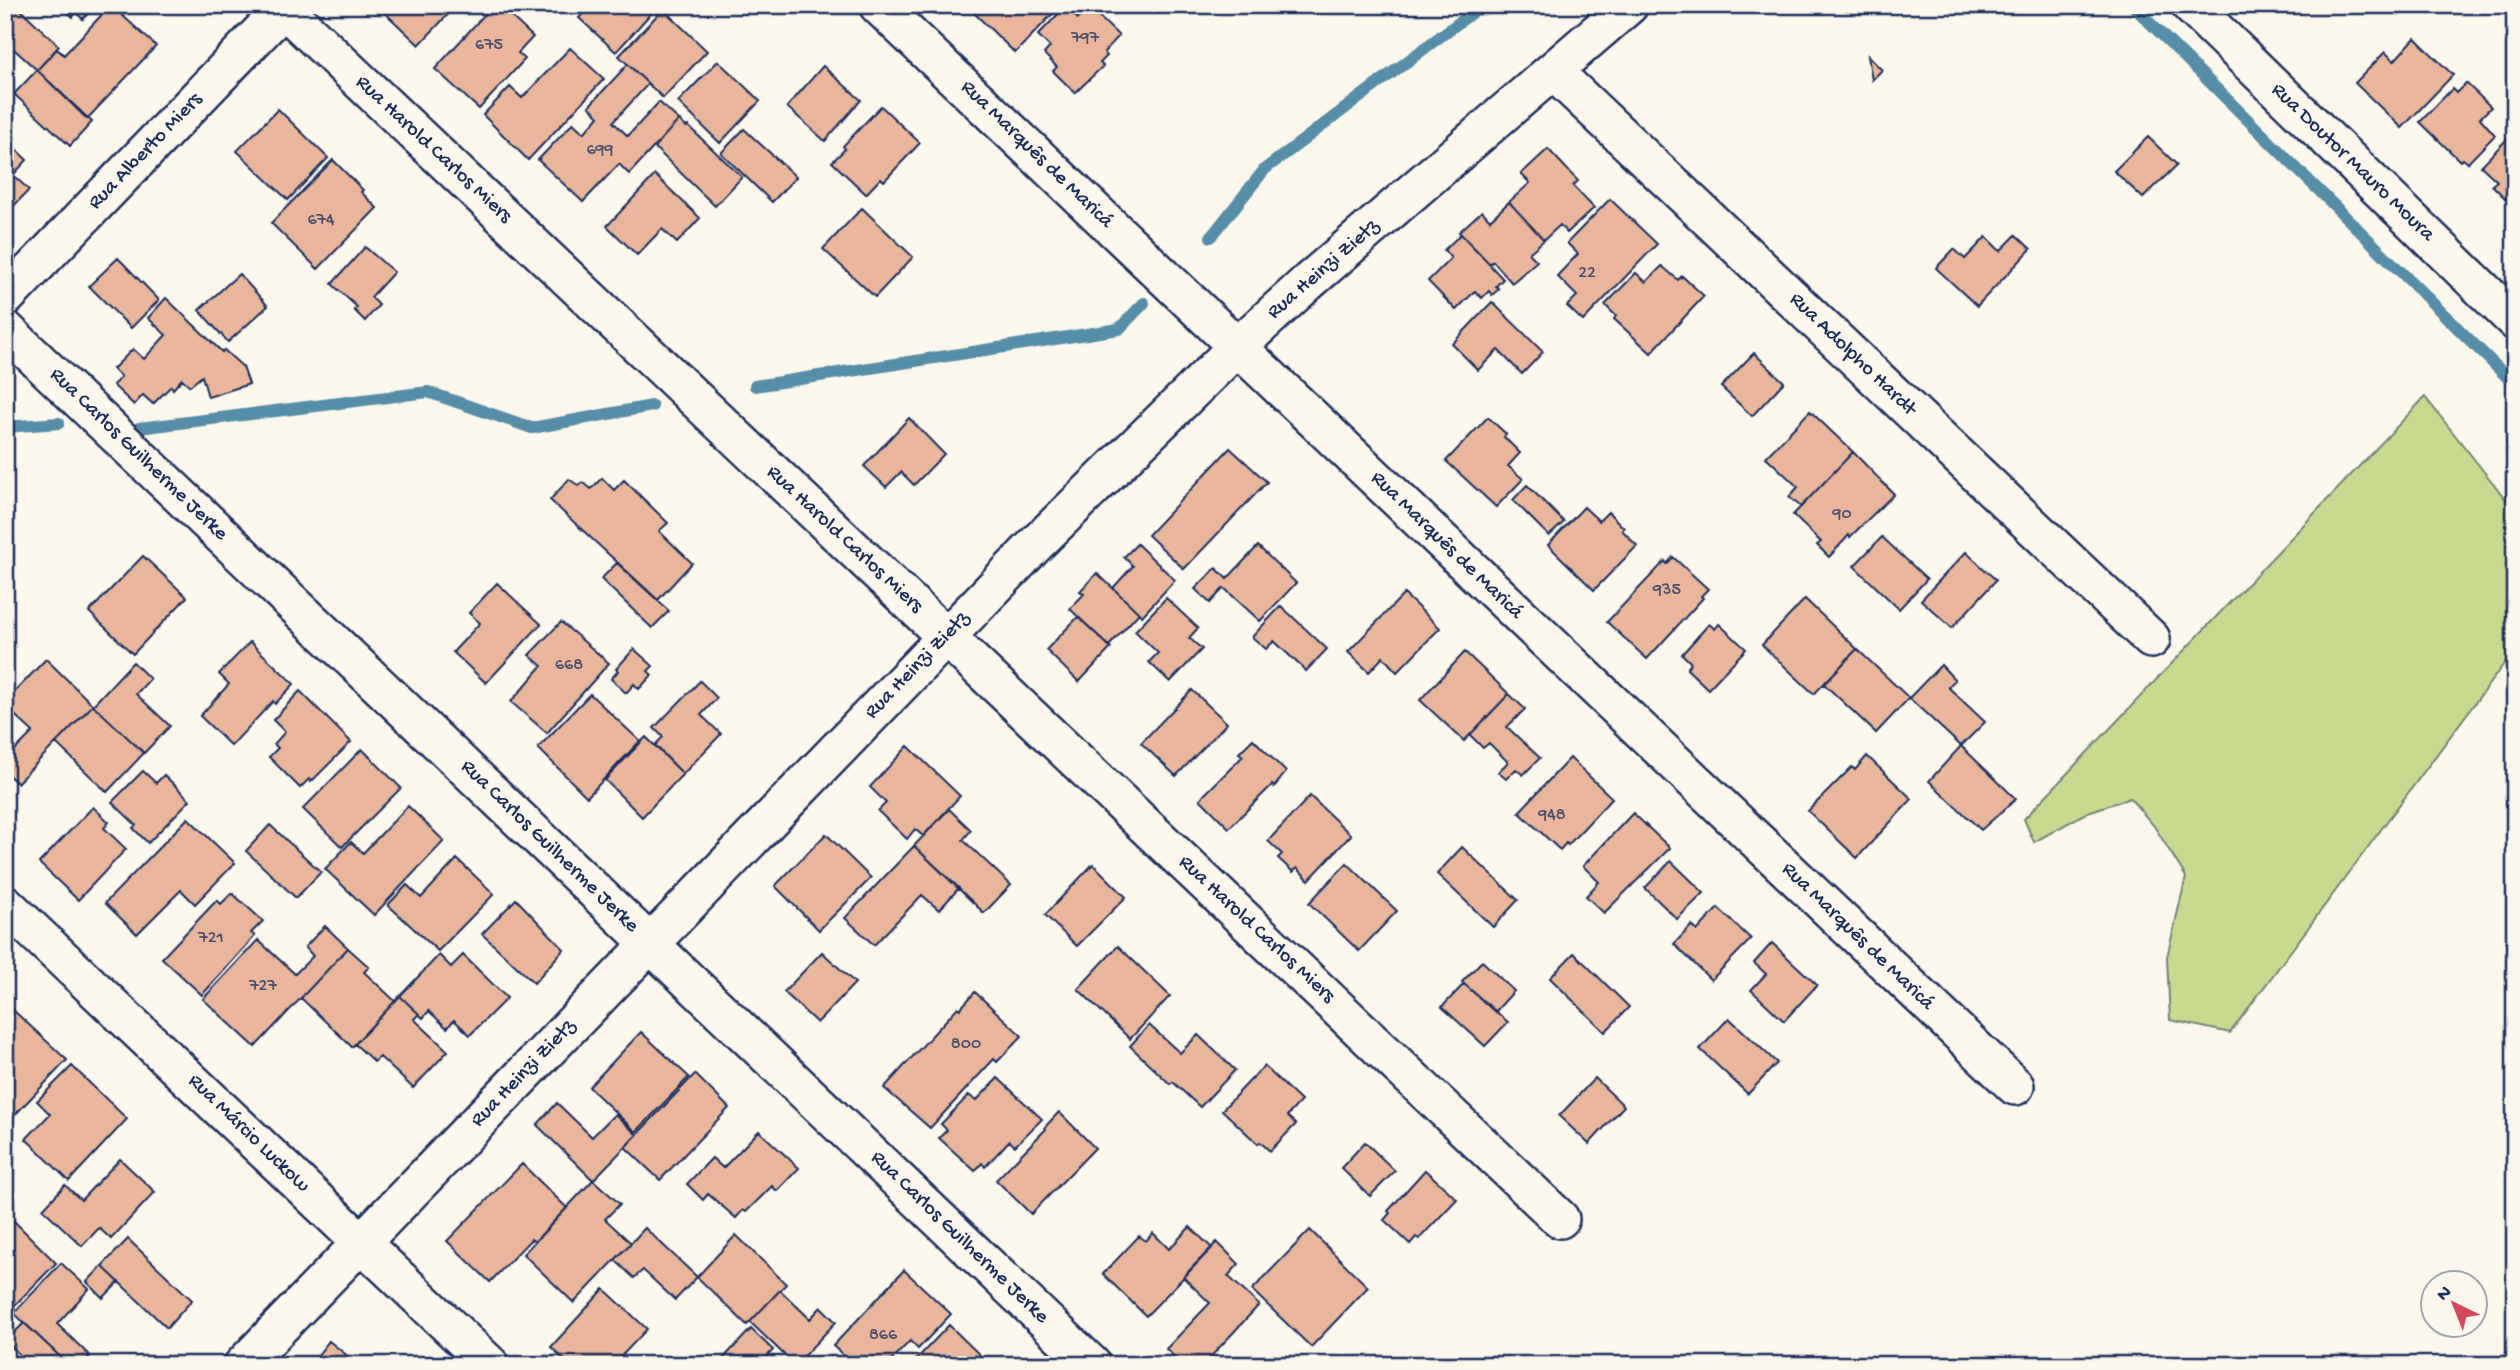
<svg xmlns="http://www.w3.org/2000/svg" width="2520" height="1370" font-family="'Gochi Hand',sans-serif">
	<rect width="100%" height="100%" fill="#fbf7ec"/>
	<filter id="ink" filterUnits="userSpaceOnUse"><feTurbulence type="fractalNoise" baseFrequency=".0143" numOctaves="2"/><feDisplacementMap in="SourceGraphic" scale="14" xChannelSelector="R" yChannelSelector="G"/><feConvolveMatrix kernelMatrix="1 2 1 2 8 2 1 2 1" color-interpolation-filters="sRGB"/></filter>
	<g filter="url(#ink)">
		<path fill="#c7d98e" stroke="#718476" stroke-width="2" d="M2425 397 2515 511V649L2230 1033 2170 1020 2167 957 2186 877 2154 826 2130 798 2088 812 2034 842 2024 819Z"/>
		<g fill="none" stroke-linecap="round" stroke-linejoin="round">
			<path stroke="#568ea9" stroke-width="12" d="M2132 5 2515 385
				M1211 237 1265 169 1482 5
				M755 386 1119 329 1144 303
				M5 427 59 423
				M139 428 428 392 532 428 652 406"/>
		</g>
		<path fill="#e9b69b" stroke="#1b2f5e" stroke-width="2" d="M5 5H16L59 46 37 70 5 41Z
			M60 5H96L83 19 76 13 73 17Z
			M111 5 156 46 87 119 37 70 57 49 64 55Z
			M387 5H455L456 6 419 45 382 10Z
			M493 5H499L533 37 518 53 525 59 479 109 435 69Z
			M591 5H647L653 11 616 52 579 18Z
			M966 5H1061L1015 53Z
			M1066 6 1078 19 1090 8 1119 36 1104 52 1107 56 1100 63 1103 66 1075 93 1053 71 1057 67 1044 54 1050 47 1038 35Z
			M663 9 707 51 663 98 619 56Z
			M2415 38 2453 75 2402 128 2355 83 2385 52 2394 61Z
			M570 48 604 79 528 160 483 115 510 87 522 98Z
			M1868 56 1882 70 1872 80Z
			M718 61 760 101 720 143 678 102Z
			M628 64 648 84 613 122 628 136 659 102 679 120 629 174 619 164 583 202 538 160 573 123 584 133 599 116 589 106Z
			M823 66 861 100 825 141 787 107Z
			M37 70 92 122 70 146 14 94Z
			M2466 83 2491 107 2480 118 2495 135 2468 163 2463 159 2460 161 2420 122 2452 89 2456 93Z
			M881 106 920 143 884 181 881 178 866 194 832 162 845 149 843 146Z
			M278 109 328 158 288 200 237 151Z
			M679 120 686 127 688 126 742 177 715 206 654 147Z
			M744 129 796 177 772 202 721 153Z
			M2510 136 2515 141V190L2506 199 2492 185 2497 181 2481 166Z
			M2148 137 2177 165 2143 198 2114 171Z
			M5 139 27 160 13 175 29 190 5 215Z
			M1548 149 1578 181 1573 186 1594 208 1567 233 1560 225 1544 240 1509 202 1530 183 1521 174Z
			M333 160 363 190 361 192 377 208 318 269 271 223Z
			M655 175 700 218 677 243 662 229 637 255 607 226Z
			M1610 199 1657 244 1583 321 1567 306 1577 296 1557 276 1578 254 1567 243Z
			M1509 202 1544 240 1529 253 1537 261 1512 283 1493 261 1490 264 1459 232 1482 211 1490 220Z
			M862 208 913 257 875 297 823 249Z
			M1461 234 1503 279 1496 286 1499 289 1492 295 1489 291 1482 298 1475 291 1456 310 1428 281 1451 258 1444 250Z
			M2016 235 2031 249 1977 306 1936 268 1954 249 1965 259 1986 237 2000 251Z
			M365 247 394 272 371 297 379 305 365 321 354 310 357 307 332 284Z
			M118 258 159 300 131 328 89 286Z
			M1662 266 1678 280 1682 276 1704 296 1651 353 1614 319 1616 316 1605 305 1636 273 1646 282Z
			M239 274 268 306 228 342 199 310Z
			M166 298 222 352 224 350 243 367 249 384 208 397 202 376 190 386 182 379 173 389 171 386 153 404 143 395 134 405 113 385 121 377 113 369 133 349 144 359 166 335 148 318Z
			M1492 302 1543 352 1522 374 1498 350 1478 370 1452 344Z
			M1754 353 1784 382 1752 416 1721 387Z
			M1810 411 1853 452 1801 507 1789 497 1798 487 1766 457Z
			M1488 417 1506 434 1504 437 1520 453 1508 466 1523 479 1496 507 1446 461Z
			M909 418 944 454 914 485 901 472 886 487 864 466Z
			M1230 448 1267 482 1184 569 1148 535Z
			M1853 452 1894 494 1850 537 1849 535 1829 557 1817 545 1821 542 1793 515Z
			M602 478 614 490 624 480 668 523 659 531 692 563 658 600 550 500 569 479 579 486 583 482 591 489Z
			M1527 485 1564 522 1549 536 1513 500Z
			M1584 507 1599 521 1608 512 1624 528 1622 530 1637 546 1594 590 1548 545Z
			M1882 537 1927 579 1899 609 1854 566Z
			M1137 544 1175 580 1142 616 1113 588 1133 566 1124 557Z
			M1258 546 1296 583 1260 621 1224 588 1210 603 1195 589 1216 568 1227 579Z
			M1966 552 1996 580 1952 628 1921 600Z
			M143 556 187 597 133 654 89 612Z
			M1673 557 1708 589 1701 596 1703 598 1647 659 1607 622 1665 561 1667 564Z
			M617 563 669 611 652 628 601 579Z
			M1097 573 1139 613 1109 646 1070 609 1084 594 1080 591Z
			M497 583 541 624 486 683 453 652 480 623 469 613Z
			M1404 594 1440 628 1397 672 1383 657 1369 672 1348 652Z
			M1166 598 1198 628 1189 638 1202 649 1170 682 1149 662 1158 653 1135 631Z
			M1805 599 1857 649 1814 694 1762 645Z
			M1281 606 1327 649 1306 671 1274 641 1266 649 1252 637Z
			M1078 617 1111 648 1079 682 1046 650Z
			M561 622 609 663 547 733 511 702 542 666 529 655Z
			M1709 624 1715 629 1719 624 1746 649 1708 689 1687 669 1691 663 1682 654Z
			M250 642 294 684 275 704 273 701 231 746 200 716 229 684 219 674Z
			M634 649 653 666 648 671 652 675 639 689 634 684 626 693 611 679 618 671 616 669Z
			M1857 649 1909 698 1876 733 1824 684Z
			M1465 652 1509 694 1464 741 1420 700Z
			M46 659 93 705 17 783 5 772V760L33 732 5 706V702Z
			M133 662 150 679 136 694 170 726 144 753 93 705Z
			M1941 665 1955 680 1948 687 1985 722 1961 746 1909 698Z
			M700 681 717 698 701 715 721 734 683 774 655 745 663 737 654 728Z
			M1192 690 1227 723 1176 776 1141 743Z
			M300 691 351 742 311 782 309 779 300 788 269 757 278 748 274 744 285 732 273 720Z
			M590 694 640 741 587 797 538 748Z
			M1509 694 1525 709 1507 727 1540 758 1523 775 1516 769 1506 779 1498 772 1508 762 1489 743 1483 748 1470 735Z
			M93 705 144 753 107 792 56 743Z
			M646 737 683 774 642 817 605 780Z
			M1253 739 1286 772 1274 787 1272 785 1229 828 1200 799 1243 756 1239 753Z
			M908 746 960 796 923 836 915 829 907 839 878 811 886 803 870 787Z
			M1961 746 2016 799 1981 830 1929 781Z
			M362 749 401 788 342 847 303 809Z
			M1867 756 1912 799 1857 858 1808 811 1852 767 1855 770Z
			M1570 758 1612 798 1568 845 1566 843 1560 850 1519 812Z
			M143 771 156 783 164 775 190 800 148 843 133 828 136 825 112 802Z
			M1310 796 1351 835 1309 880 1297 868 1293 872 1278 858 1282 854 1268 841Z
			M408 806 444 841 374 915 325 869 351 842 363 853Z
			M93 807 109 822 104 828 126 849 78 900 39 863Z
			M949 809 971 830 963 840 1011 885 984 913 914 846Z
			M1633 813 1670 848 1604 913 1586 896 1599 882 1583 866Z
			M188 818 235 863 195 904 181 890 137 934 105 903Z
			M270 825 321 872 296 898 246 851Z
			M826 834 871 878 819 930 775 886Z
			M914 846 959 888 939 910 922 895 874 945 845 918Z
			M1462 847 1518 900 1493 927 1437 874Z
			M457 859 494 894 438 951 388 905 407 885 421 898Z
			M1671 861 1704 893 1677 919 1645 888Z
			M1347 863 1397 911 1359 951 1309 903Z
			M1093 864 1126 897 1077 946 1045 915Z
			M232 893 263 921 251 933 255 936 202 995 162 958 217 900 221 904Z
			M516 899 564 949 534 983 482 934Z
			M1718 908 1751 939 1711 980 1674 944 1692 925 1697 931Z
			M325 926 348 948 255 1047 203 999 258 940 295 974 313 956 305 947Z
			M1772 943 1817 985 1784 1021 1751 990 1766 974 1754 963Z
			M1118 946 1170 996 1130 1039 1078 989Z
			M348 948 369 967 364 972 395 1001 352 1047 301 998Z
			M822 952 855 983 817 1023 784 992Z
			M1574 953 1629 1007 1605 1032 1550 978Z
			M439 955 451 967 463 955 507 998 470 1035 454 1020 447 1028 429 1011 423 1018 400 996Z
			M1482 961 1514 991 1495 1012 1462 982Z
			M1464 984 1508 1022 1485 1046 1442 1007Z
			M975 992 1022 1036 997 1062 994 1059 930 1128 884 1088 958 1007 960 1009Z
			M400 996 419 1014 414 1019 448 1051 413 1088 380 1057 374 1062 355 1044Z
			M13 1010 67 1060 12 1118 5 1112V1018Z
			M1729 1018 1777 1063 1748 1094 1700 1049Z
			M1149 1025 1180 1053 1198 1035 1235 1070 1200 1107 1173 1082 1170 1084 1130 1046Z
			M641 1032 689 1077 636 1132 589 1087Z
			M72 1066 127 1119 69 1181 26 1139 50 1114 37 1101Z
			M1264 1066 1301 1101 1287 1116 1296 1124 1270 1151 1260 1142 1258 1144 1222 1110Z
			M695 1074 729 1108 660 1180 625 1147Z
			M998 1078 1042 1119 1015 1146 1009 1141 985 1167 982 1163 975 1171 939 1138 947 1130 941 1124 969 1095 976 1101Z
			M1595 1078 1624 1106 1589 1144 1559 1116Z
			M557 1103 592 1137 615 1114 637 1135 593 1180 537 1125Z
			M1059 1112 1095 1148 1031 1214 996 1180 1046 1129 1045 1127Z
			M759 1131 799 1168 777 1191 772 1186 746 1212 743 1210 736 1218 708 1194 703 1200 687 1184 712 1158 723 1168Z
			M1365 1142 1395 1171 1370 1196 1341 1168Z
			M120 1159 155 1192 111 1239 99 1228 82 1246 43 1209 65 1185 81 1200Z
			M522 1164 567 1208 535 1242 531 1239 490 1282 447 1241Z
			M1425 1170 1457 1199 1419 1239 1416 1237 1410 1244 1384 1220 1390 1213 1388 1211Z
			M593 1180 620 1204 605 1219 631 1243 574 1303 523 1254Z
			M14 1221 56 1263 10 1310 5 1305V1230Z
			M1190 1227 1212 1248 1146 1316 1103 1274 1139 1236 1146 1241 1153 1233 1169 1249Z
			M645 1228 697 1277 675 1300 643 1270 634 1278 615 1260Z
			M1310 1230 1368 1287 1311 1347 1252 1290Z
			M736 1235 786 1284 747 1325 697 1277Z
			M128 1239 192 1300 167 1328 102 1266Z
			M1217 1242 1239 1264 1228 1276 1259 1305 1203 1365H1183L1166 1349 1210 1303 1183 1277Z
			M61 1263 89 1289 57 1324 90 1356 82 1365H69L14 1313Z
			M102 1266 119 1282 103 1298 87 1282Z
			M904 1270 951 1314 918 1349 910 1341 887 1365H854L833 1346Z
			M604 1289 647 1329 613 1365H570L551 1347Z
			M780 1290 810 1319 821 1307 836 1322 795 1365 750 1322Z
			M24 1323 69 1365H20L25 1360 6 1341Z
			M949 1325 990 1365H911Z
			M751 1329 773 1350 759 1365H717Z
			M329 1341 359 1365H310Z"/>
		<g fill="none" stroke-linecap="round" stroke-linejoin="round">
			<defs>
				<path id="minor" d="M280 5 1560 1219
					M878 5 2015 1086
					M2190 5 2515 321
					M1554 72 2151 639
					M5 298 287 5
					M5 329 1092 1365
					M5 904 490 1365
					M243 1365 1037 543 1237 347 1307 283 1629 5"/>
			</defs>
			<use href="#minor" stroke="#1b2f5e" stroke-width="42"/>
			<use href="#minor" stroke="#fbf7ec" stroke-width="37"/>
		</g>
	</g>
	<g text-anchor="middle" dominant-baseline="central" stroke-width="6" stroke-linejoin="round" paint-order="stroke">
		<g font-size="18" fill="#4e516d">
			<text x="1085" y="38">797</text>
			<text x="489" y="45">675</text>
			<text x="600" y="150">699</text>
			<text x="321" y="220">674</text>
			<text x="1587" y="273">22</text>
			<text x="1842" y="514">90</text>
			<text x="1667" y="590">935</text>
			<text x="569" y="665">668</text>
			<text x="1552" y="815">948</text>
			<text x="211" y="938">721</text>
			<text x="263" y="986">727</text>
			<text x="966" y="1044">800</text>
			<text x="883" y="1335">866</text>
		</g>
		<g font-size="21" fill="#1b2f5e" stroke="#fbf7ec">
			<text transform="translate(433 150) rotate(43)">Rua Harold Carlos Miers</text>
			<text transform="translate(146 152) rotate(-46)">Rua Alberto Miers</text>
			<text transform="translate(1036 155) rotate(44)">Rua Marquês de Maricá</text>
			<text transform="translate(2352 163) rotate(44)">Rua Doutor Mauro Moura</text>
			<text transform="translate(1324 270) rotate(-41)">Rua Heinzi Zietz</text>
			<text transform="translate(1852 355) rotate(44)">Rua Adolpho Hardt</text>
			<text transform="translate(138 455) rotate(44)">Rua Carlos Guilherme Jerke</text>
			<text transform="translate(844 540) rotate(43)">Rua Harold Carlos Miers</text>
			<text transform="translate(1446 546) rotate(44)">Rua Marquês de Maricá</text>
			<text transform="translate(918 666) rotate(-46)">Rua Heinzi Zietz</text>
			<text transform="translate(549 847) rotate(44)">Rua Carlos Guilherme Jerke</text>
			<text transform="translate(1256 930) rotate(43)">Rua Harold Carlos Miers</text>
			<text transform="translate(1857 937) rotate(44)">Rua Marquês de Maricá</text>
			<text transform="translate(524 1074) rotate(-46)">Rua Heinzi Zietz</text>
			<text transform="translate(248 1134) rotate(44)">Rua Márcio Luckow</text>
			<text transform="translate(959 1238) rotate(44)">Rua Carlos Guilherme Jerke</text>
		</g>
	</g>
	<rect width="2520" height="1370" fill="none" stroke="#fbf7ec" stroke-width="28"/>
	<rect x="14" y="14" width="2492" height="1342" fill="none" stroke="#1b2f5e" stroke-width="2.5" filter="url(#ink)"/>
	<g transform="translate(2454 1304) rotate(317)"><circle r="33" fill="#fbf7ec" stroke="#a1a7b3" stroke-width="2"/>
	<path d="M0-5L12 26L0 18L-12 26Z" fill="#d1495b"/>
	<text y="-10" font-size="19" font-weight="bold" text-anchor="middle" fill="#1b2f5e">N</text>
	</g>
</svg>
